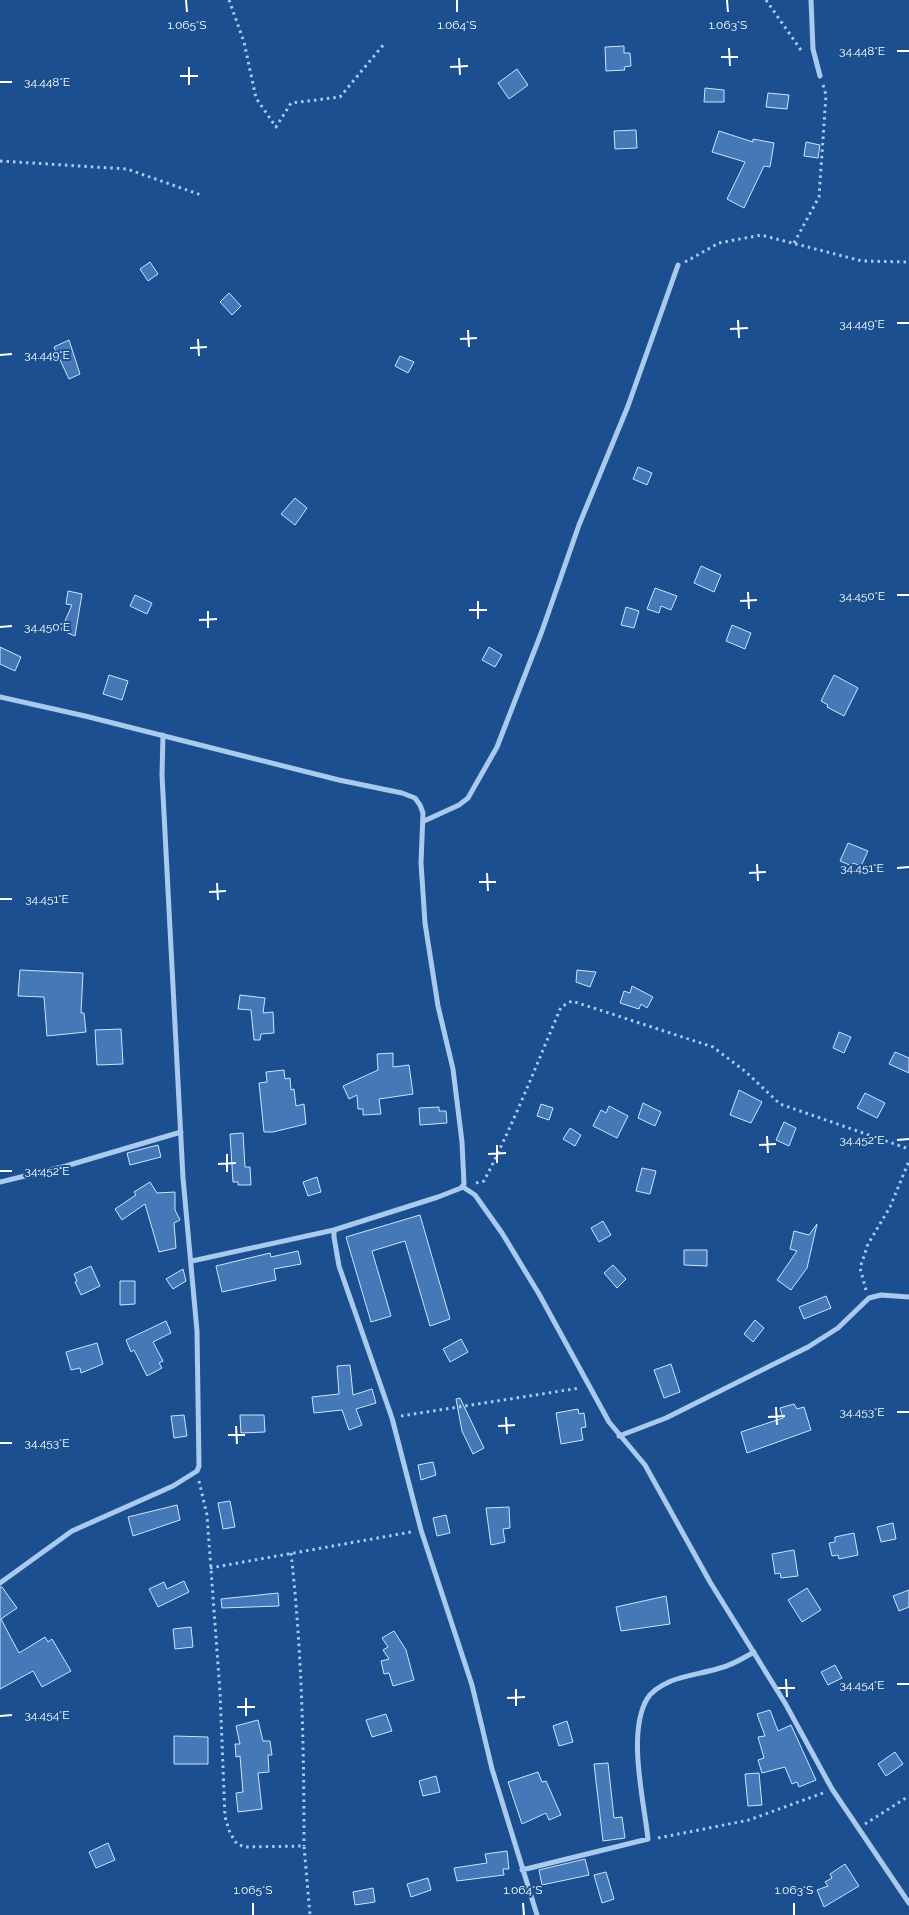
<svg xmlns="http://www.w3.org/2000/svg" width="909" height="1915" font-family="Raleway,sans-serif">
	<rect width="100%" height="100%" fill="#1b4f8f"/>
	<path fill="#4478b7" stroke="#cfe3fa" d="M624 46V53H630L631 66 624 67 625 70 606 71 605 47Z
		M517 69 528 85 509 99 498 83Z
		M705 88 724 90V102H704Z
		M768 93 789 95 787 109 766 107Z
		M636 130 637 148 615 149 614 131Z
		M719 131 753 142V139L774 143 770 167 764 166 744 208 727 199 745 162 712 152Z
		M806 142 820 145 818 158 804 156Z
		M150 262 158 274 148 281 140 269Z
		M229 293 241 306 232 315 220 302Z
		M69 340 80 374 69 379 54 347Z
		M400 356 414 362 408 373 395 366Z
		M638 467 652 473 647 485 633 479Z
		M295 498 307 508 295 525 281 514Z
		M701 566 721 575 714 592 694 583Z
		M655 588 677 596 671 610 661 606 659 613 647 609Z
		M68 591 82 594 75 636 61 630 72 605 66 604Z
		M135 595 152 603 147 614 130 606Z
		M626 607 639 611 634 628 621 625Z
		M732 625 751 633 745 649 726 641Z
		M0 647 21 657 15 671 0 664Z
		M489 647 502 655 495 667 482 660Z
		M109 675 128 681 122 700 103 694Z
		M834 675 858 688 844 716 827 707 828 705 821 701Z
		M848 843 868 851 861 866 853 863 852 866 840 861Z
		M20 970 83 973 81 1013H84L86 1032 47 1036 44 997 18 996Z
		M577 970 596 972 590 987 576 982Z
		M632 986 653 997 647 1008 641 1004 639 1009 620 1003 624 991 630 993Z
		M240 995 265 998 263 1013 273 1012 274 1033 261 1034 260 1040H254L251 1010 238 1009Z
		M121 1029 123 1064 97 1065 95 1030Z
		M839 1032 851 1037 844 1053 833 1048Z
		M895 1052 909 1058V1073L889 1064Z
		M393 1053V1067L409 1065 413 1094 379 1099 381 1114 363 1115V1109H358L357 1095 349 1099 343 1086 378 1070 377 1054Z
		M284 1070 285 1079 290 1078 291 1090 294 1089 296 1106 304 1104 306 1124 273 1132H264L259 1083 267 1082 266 1072Z
		M739 1090 762 1102 751 1123 730 1115Z
		M865 1093 885 1103 877 1118 857 1108Z
		M643 1103 661 1112 655 1126 638 1118Z
		M541 1104 553 1108 549 1120 537 1116Z
		M609 1106 628 1116 617 1138 593 1126 601 1110 606 1113Z
		M439 1107V1111H446L447 1123 420 1125 419 1108Z
		M784 1122 796 1128 789 1146 776 1140Z
		M570 1128 581 1135 575 1146 563 1139Z
		M243 1133 245 1167H250L251 1185H238V1182H233L230 1134Z
		M158 1145 161 1157 130 1165 127 1153Z
		M642 1168 656 1171 650 1194 636 1191Z
		M317 1177 321 1192 308 1196 303 1182Z
		M150 1182 157 1193 175 1192V1210L180 1220 174 1223 176 1248 159 1252 145 1204 122 1220 115 1209 136 1195 134 1192Z
		M420 1215 450 1319 430 1326 405 1241 372 1251 391 1316 371 1322 346 1237Z
		M603 1221 611 1235 599 1242 591 1228Z
		M817 1224 807 1268 791 1290 777 1280 797 1251 790 1249 794 1231 809 1235Z
		M684 1250H707V1266L684 1265Z
		M298 1251 301 1264 274 1269 276 1280 222 1292 216 1266 270 1253 271 1257Z
		M613 1265 626 1279 617 1288 604 1273Z
		M91 1266 100 1286 81 1295 75 1282 77 1281 74 1274Z
		M183 1269 186 1281 173 1289 166 1279Z
		M120 1281H135V1304L120 1305Z
		M826 1296 831 1308 804 1319 799 1307Z
		M755 1320 764 1328 753 1342 744 1334Z
		M166 1321 171 1333 153 1342 163 1361 159 1363 162 1368 147 1376 134 1350 131 1352 126 1340Z
		M461 1339 468 1352 450 1362 443 1349Z
		M97 1343 103 1364 81 1373 80 1368 71 1370 66 1352Z
		M671 1364 680 1392 664 1398 654 1370Z
		M350 1365 353 1395 372 1389 376 1403 356 1409 362 1425 349 1430 342 1410 314 1413 312 1397 339 1394 337 1366Z
		M460 1398 484 1448 473 1454 462 1431 456 1399Z
		M794 1404 797 1409 804 1407 811 1430 747 1453 741 1432 783 1418 780 1408Z
		M578 1409 579 1414 584 1413 586 1427 581 1428 583 1440 561 1444 556 1413Z
		M184 1415 187 1436 174 1438 171 1416Z
		M240 1415H264L265 1432 241 1433Z
		M433 1462 436 1475 421 1480 418 1465Z
		M230 1501 235 1527 223 1529 218 1503Z
		M177 1505 180 1520 133 1536 128 1517Z
		M509 1507 510 1528 503 1529 505 1542 491 1545 486 1508Z
		M446 1515 450 1533 437 1536 433 1518Z
		M893 1523 896 1539 881 1542 877 1527Z
		M854 1533 858 1555 839 1559 838 1555 832 1556 829 1543 835 1542V1537Z
		M794 1550 798 1576 781 1578 780 1573 775 1574 772 1554Z
		M184 1581 189 1592 158 1607 149 1589 164 1582 167 1589Z
		M0 1587H2L17 1608 1 1619 19 1653 45 1637 48 1642 52 1639 71 1671 42 1687 33 1671 0 1689Z
		M807 1588 821 1610 802 1622 788 1600Z
		M909 1590V1607L899 1611 893 1596Z
		M278 1593 279 1606 222 1608 221 1599Z
		M666 1596 670 1624 621 1631 616 1607Z
		M191 1627 193 1647 175 1649 173 1629Z
		M394 1631 406 1650 414 1680 393 1686 389 1673 384 1674 381 1661 389 1659 383 1650 388 1647 382 1638Z
		M835 1665 842 1678 828 1685 821 1672Z
		M770 1710 778 1731 791 1725 816 1780 799 1787 797 1782 792 1784 785 1767 762 1773 758 1760 764 1758 758 1737 765 1736 757 1714Z
		M386 1714 392 1731 372 1737 366 1720Z
		M258 1720 263 1741H270L272 1755H268L269 1772 258 1773 262 1809 238 1812 236 1793 243 1792 240 1756 236 1757 235 1744H240L236 1726Z
		M567 1721 573 1742 559 1746 553 1726Z
		M174 1736 208 1737V1764H174Z
		M895 1752 903 1764 886 1776 878 1764Z
		M608 1763 614 1818 622 1817 625 1838 603 1841 594 1764Z
		M538 1772 542 1782 546 1781 561 1815 549 1820 546 1813 522 1824 508 1782Z
		M759 1773 762 1805 748 1806 745 1774Z
		M436 1776 440 1792 423 1796 419 1781Z
		M108 1843 115 1860 96 1868 89 1852Z
		M507 1851 509 1869H503L504 1875 457 1881 454 1868 487 1863 485 1854Z
		M585 1859 589 1875 542 1885 539 1870Z
		M845 1864 859 1886 824 1907 817 1890 828 1886 825 1882 832 1878 830 1874Z
		M606 1872 614 1899 602 1903 594 1875Z
		M428 1878 431 1890 411 1897 407 1884Z
		M373 1888 375 1902 355 1905 353 1892Z"/>
	<g fill="none" stroke-linecap="round" stroke-linejoin="round">
		<path stroke="#a9c9ee" stroke-width="3" stroke-dasharray="2.5 4" stroke-linecap="butt" d="M229 0 244 42 256 98 276 127 291 103 340 97 384 44
			M766 0 803 53
			M0 161 127 169 201 195
			M794 243 819 197 826 95 823 85
			M685 262 719 243 761 235 862 261 909 262
			M476 1183 484 1181C513 1125 536 1066 561 1007L572 1001 713 1047 746 1072 780 1104 909 1149
			M866 1290 860 1268 868 1244 890 1207 909 1161
			M401 1416 580 1388
			M199 1481 207 1515 220 1692 225 1817 230 1833 237 1844 245 1847 304 1846 310 1915
			M291 1553C302 1651 304 1748 304 1846
			M210 1568 411 1532
			M865 1824 909 1796
			M658 1838 749 1820 823 1793"/>
		<path stroke="#a9c9ee" stroke-width="5" d="M811 0 813 49 820 76
			M0 697 85 716 339 780 402 793 415 798 420 805 423 813 421 863 425 923 438 1006 453 1069 462 1142 464 1184 461 1188 438 1197 334 1230 192 1261
			M424 821 459 805 468 798 497 747 542 631 579 525 628 406 678 265
			M0 1182 66 1166 181 1132
			M463 1187 475 1195 502 1233 539 1294 609 1422 645 1465 710 1582 785 1703 832 1789 909 1903
			M334 1230V1237L339 1266 392 1418 421 1530 472 1685 492 1769 537 1915
			M619 1436 666 1418 808 1347 838 1328 869 1298 881 1295 909 1297
			M0 1583 72 1531 173 1486 197 1471 199 1466 197 1331 183 1178 162 775 163 735
			M522 1870 648 1839C644 1801 627 1733 647 1699 652 1690 662 1685 671 1681 687 1675 704 1673 720 1668 733 1665 743 1658 754 1652"/>
	</g>
	<path fill="none" stroke="#fff" stroke-width="2" d="M186 0 187 12M457 0V12M727 0 728 12M729 48 730 66M897 51H909M721 57H738M459 58 460 75M189 67V85M450 67 468 66M180 76H198M0 82H12M738 320 739 338M897 323H909M730 329 748 328M468 330 469 347M198 339 199 356M460 339 477 338M190 348 207 347M0 355 12 354M748 592 749 609M897 595H909M478 601V619M740 601 757 600M469 610H487M208 611V628M199 620 217 619M0 627 12 626M757 864 758 881M897 868 909 867M487 873 488 891M749 873 766 872M479 882H496M217 883 218 900M209 892 226 891M0 899H12M767 1136 768 1153M897 1140 909 1139M497 1145V1163M759 1145 776 1144M227 1154V1172M488 1154 506 1153M218 1164 236 1163M0 1171H12M776 1407 777 1425M897 1412H909M506 1417 507 1434M768 1417 785 1416M236 1426 237 1444M498 1426 515 1425M228 1435H245M0 1443H12M786 1679 787 1697M897 1684H909M778 1688H795M516 1689V1706M246 1698V1716M507 1698 525 1697M237 1707H255M0 1716 12 1715M253 1903V1915M523 1903 524 1915M794 1903V1915"/>
	<g font-size="12" text-anchor="middle" fill="#fff" stroke="#1b4f8f" stroke-width="4" stroke-linejoin="round" paint-order="stroke">
		<text x="187" y="29">1.065°S</text>
		<text x="457" y="29">1.064°S</text>
		<text x="728" y="29">1.063°S</text>
		<text x="862" y="55">34.448°E</text>
		<text x="47" y="86">34.448°E</text>
		<text x="862" y="328">34.449°E</text>
		<text x="47" y="359">34.449°E</text>
		<text x="862" y="600">34.450°E</text>
		<text x="47" y="631">34.450°E</text>
		<text x="862" y="872">34.451°E</text>
		<text x="47" y="903">34.451°E</text>
		<text x="862" y="1144">34.452°E</text>
		<text x="47" y="1175">34.452°E</text>
		<text x="862" y="1416">34.453°E</text>
		<text x="47" y="1447">34.453°E</text>
		<text x="862" y="1689">34.454°E</text>
		<text x="47" y="1719">34.454°E</text>
		<text x="253" y="1894">1.065°S</text>
		<text x="523" y="1894">1.064°S</text>
		<text x="794" y="1894">1.063°S</text>
	</g>
</svg>
